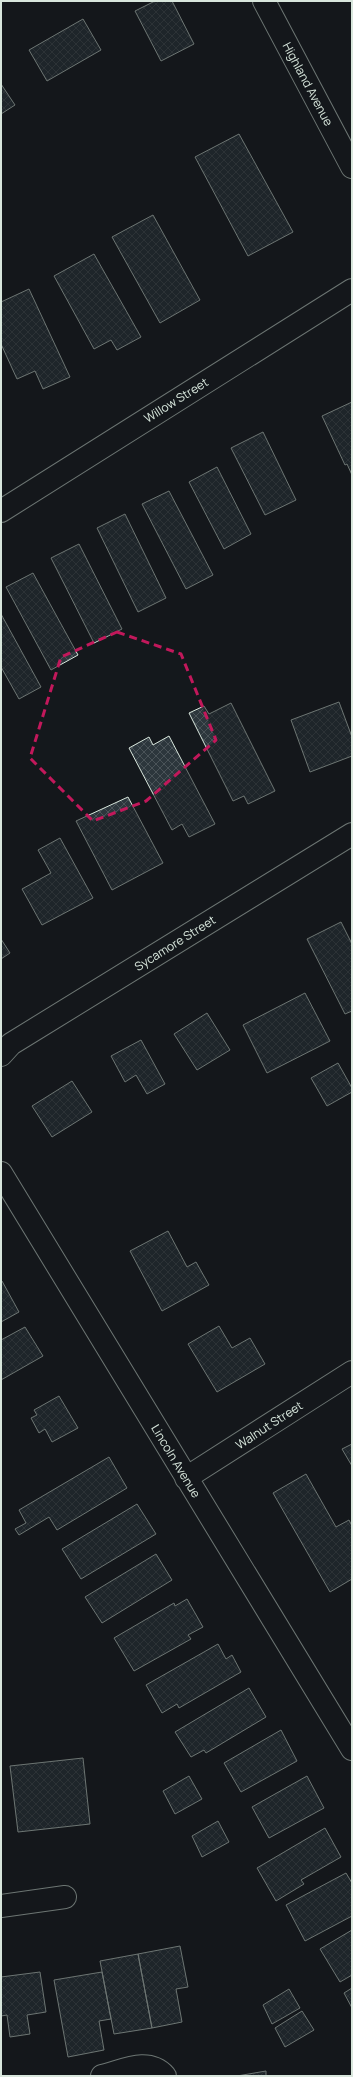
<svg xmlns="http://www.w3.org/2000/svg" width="353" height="2077" font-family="Manrope,sans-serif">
	<defs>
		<pattern id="building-cross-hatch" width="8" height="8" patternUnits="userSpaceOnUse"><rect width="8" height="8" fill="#2c363c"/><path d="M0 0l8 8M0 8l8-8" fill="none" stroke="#4a5358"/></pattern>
	</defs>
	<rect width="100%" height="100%" fill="#14181c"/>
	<path fill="url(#building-cross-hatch)" stroke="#d8e6dc" d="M155 1H172L194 44 161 61 135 11Z
		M83 19 101 50 47 81 29 50Z
		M1 84 15 105 1 114Z
		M239 134 293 232 248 256 195 157Z
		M153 215 200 300 160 323 112 237Z
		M94 254 141 337 117 350 111 340 94 349 54 276Z
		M29 289 70 377 43 389 35 371 17 379 1 344V302Z
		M352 402V475L347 464 345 465 322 416Z
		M263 432 296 500 265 515 231 448Z
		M217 467 251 534 224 549 189 482Z
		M169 491 213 575 186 589 142 504Z
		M125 514 166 598 138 612 97 528Z
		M79 544 122 629 94 643 51 558Z
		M33 573 78 655 51 670 6 587Z
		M1 614 41 687 19 699 1 667Z
		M339 702 352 737V756L310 772 291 720Z
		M231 703 275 791 248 804 244 796 233 801 189 713 204 706 209 714Z
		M169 736 215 824 189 837 182 824 172 830 129 748 149 737 153 745Z
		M128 797 163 863 112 890 76 821Z
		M60 838 93 898 42 925 22 889 51 873 38 850Z
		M341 922 352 944V1011L345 1014 307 939Z
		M1 939 10 953 1 959Z
		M305 993 330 1041 267 1073 243 1025Z
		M207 1013 230 1050 197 1070 174 1034Z
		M141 1040 165 1084 147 1094 136 1075 125 1082 111 1056Z
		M338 1063 352 1088V1092L327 1106 311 1078Z
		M72 1081 92 1112 52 1137 32 1106Z
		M168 1231 187 1267 196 1262 209 1285 162 1311 130 1251Z
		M2 1281 19 1312 1 1322V1282Z
		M219 1326 232 1348 250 1338 265 1364 217 1392 188 1344Z
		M25 1327 43 1356 1 1380V1340Z
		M59 1396 78 1428 52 1442 45 1429 39 1433 31 1418 37 1415 34 1410Z
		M352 1444V1466L342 1449Z
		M109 1457 127 1488 57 1530 49 1517 19 1535 15 1529 26 1523 19 1510Z
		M306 1474 336 1527 349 1520 352 1526V1579L330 1592 273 1493Z
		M137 1504 156 1534 81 1579 62 1549Z
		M156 1554 172 1580 102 1623 85 1597Z
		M187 1599 203 1627 188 1635 191 1639 134 1671 114 1638 174 1603 175 1606Z
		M218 1644 226 1659 232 1655 241 1672 179 1708 177 1704 162 1713 146 1685Z
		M249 1688 266 1717 206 1753 204 1750 191 1757 175 1732Z
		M281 1730 297 1761 241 1792 224 1763Z
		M83 1758 90 1824 18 1832 10 1766Z
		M189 1776 202 1799 175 1814 163 1791Z
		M307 1776 324 1808 269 1838 252 1807Z
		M218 1821 229 1842 202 1857 192 1836Z
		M325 1828 341 1857 301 1880 304 1884 276 1901 257 1868Z
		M346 1873 352 1883V1916L305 1941 286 1905Z
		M352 1930V1975L340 1982 320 1949Z
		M180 1946 188 1987 176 1989 182 2022 152 2028 138 1954Z
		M138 1954 152 2028 114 2034 100 1961Z
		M40 1972 46 2012 27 2015 30 2034 10 2037 7 2015 1 2016V1977Z
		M102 1972 111 2019 99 2021 104 2050 68 2057 54 1980Z
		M352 1988V2008L344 1993Z
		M289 1989 300 2008 272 2024 263 2005Z
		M302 2011 314 2030 285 2047 275 2028Z
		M266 2071V2076H237Z"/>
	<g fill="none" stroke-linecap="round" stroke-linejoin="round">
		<defs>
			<path id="street" d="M264 1 352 167
				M1 511 352 290
				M1 1055 11 1044 352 834
				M1 1173 352 1749
				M186 1478 352 1372
				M1 1906 65 1897
				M102 2076C123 2071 148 2057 165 2076"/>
		</defs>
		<use href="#street" stroke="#d8e6dc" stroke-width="24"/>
		<use href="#street" stroke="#14181c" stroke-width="22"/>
	</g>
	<path d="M0 0H353V2077H0ZM117 632 181 654 216 740 146 801 93 821 30 758 61 657Z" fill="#14181c" fill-opacity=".55" fill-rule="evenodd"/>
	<path fill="none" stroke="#c2185b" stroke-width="3" stroke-dasharray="8 5" stroke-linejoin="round" d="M117 632 181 654 216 740 146 801 93 821 30 758 61 657Z"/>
	<g text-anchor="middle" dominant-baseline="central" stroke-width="3" stroke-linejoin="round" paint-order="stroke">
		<g font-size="12" fill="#d8e6dc" stroke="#14181c">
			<text transform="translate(308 84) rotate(62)">Highland Avenue</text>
			<text transform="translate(176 400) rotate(-32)">Willow Street</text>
			<text transform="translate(175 943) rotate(-32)">Sycamore Street</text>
			<text transform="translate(269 1425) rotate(-33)">Walnut Street</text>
			<text transform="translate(176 1461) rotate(59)">Lincoln Avenue</text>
		</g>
	</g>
	<rect width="353" height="2077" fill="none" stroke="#d8e6dc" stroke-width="4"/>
</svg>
